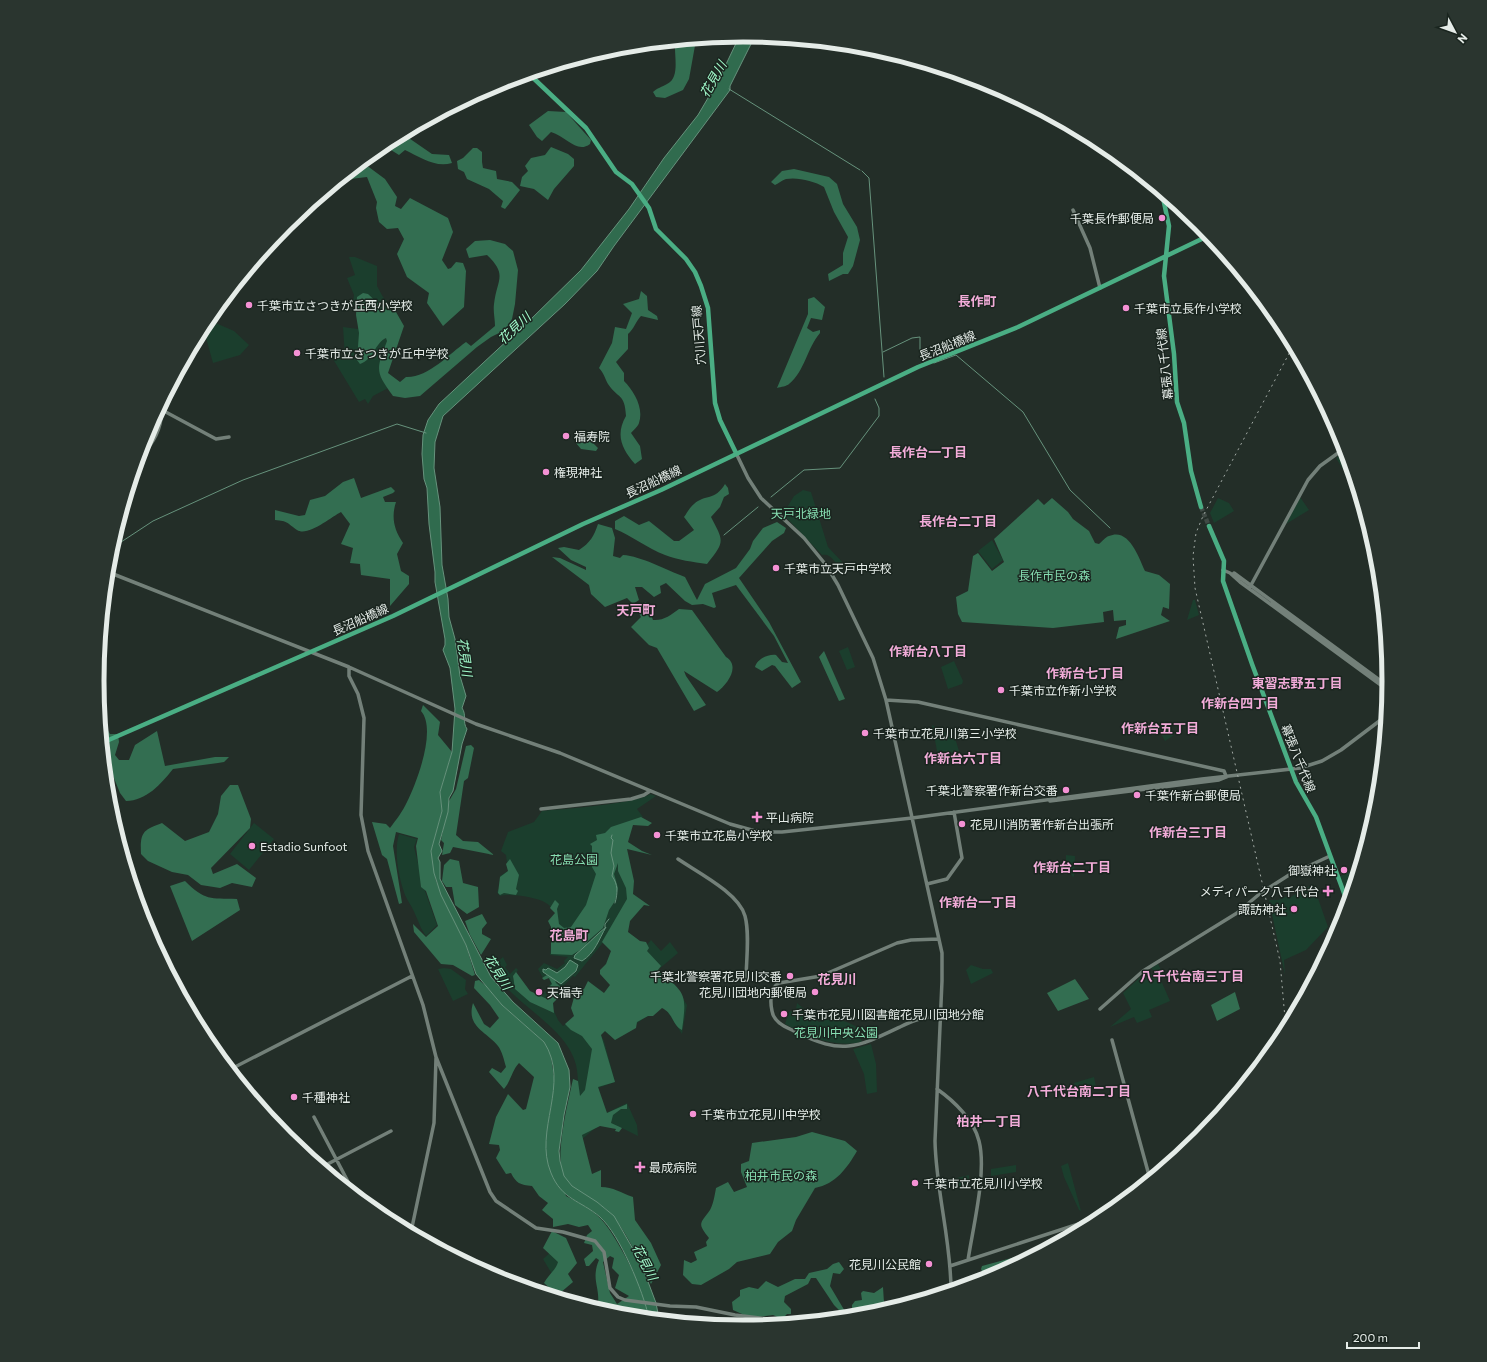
<svg xmlns="http://www.w3.org/2000/svg" width="1487" height="1362" font-family="Commissioner,'Noto Sans JP',sans-serif">
	<rect width="100%" height="100%" fill="#232e28"/>
	<path fill="#1b3e2d" d="M349 257H355L377 266V286L383 297 394 310 397 322 382 363 392 386 373 396 368 404 365 399 359 402 333 359H337L338 356 345 357 343 327 358 329 363 321 353 303 354 295 347 278 355 275Z
		M211 321 234 331 249 345 240 355 213 363 205 334 209 322Z
		M1345 451 1350 464 1343 469 1336 458Z
		M803 490 811 492 828 547 845 565 839 566C833 561 831 553 822 555L783 514 794 496Z
		M1300 497 1309 510 1286 524Z
		M1218 498 1229 503 1234 511 1214 523 1210 513Z
		M992 540 1003 560 992 569 978 551Z
		M1193 600H1195L1199 615 1187 620Z
		M848 647 855 667 847 670 839 651Z
		M954 661 963 681 962 684 948 689 941 667Z
		M1164 720 1174 735 1165 741 1161 734Z
		M932 725 955 738 959 751 938 756Z
		M650 794 656 796 637 809 643 817 630 823 624 846 633 897 605 940 575 977 573 976 558 991 561 996 554 1001 546 989 551 983 547 976 543 978 538 969 544 963 557 969 565 963 564 961 568 957 550 955 557 914C553 910 550 905 546 903 537 897 509 893 500 896L497 892 500 887V876L508 871 506 855 501 851 508 832 534 822 542 811C563 809 636 804 650 794Z
		M254 823 274 839 249 870 230 854Z
		M399 834 417 839 414 847 425 891 437 925 426 936C420 928 419 922 415 914 412 906 406 899 404 892 398 875 394 851 399 834Z
		M1066 855 1075 856 1074 876 1073 877 1066 868Z
		M1351 871 1355 880 1353 885 1344 888 1340 876Z
		M1313 884 1328 927 1306 950 1284 960 1285 975 1269 900H1278L1288 896 1289 898Z
		M633 901 644 905 629 921 626 932 645 947 651 940 661 951 670 942 678 953 659 969 670 978 687 1005 682 1034 667 1011 661 1006 615 1039 604 1031 600 1034 604 1041 615 1082 598 1088 606 1113 627 1103 637 1125 638 1136 622 1128 599 1125 581 1140 592 1177 580 1188C549 1161 571 1131 577 1098 579 1089 578 1074 576 1065 566 1024 508 1003 492 967L503 957 507 965 505 967 510 974 516 968 518 970 513 979C517 991 525 996 537 1000L545 991 558 1020 563 1026 618 987 603 970 614 956 612 943 609 940C618 936 620 920 624 911 626 907 630 904 633 901Z
		M1158 964 1163 974 1159 976 1170 1001 1149 1010 1152 1017 1137 1023 1134 1017 1110 1027 1131 1009 1123 993 1147 971 1152 975 1155 972 1151 968Z
		M971 965 983 969H991L993 973 971 984 966 970Z
		M444 968 451 969 466 980 465 989 468 994 453 1001 438 969Z
		M797 1003 819 1022C834 1017 844 1020 857 1027L862 1042C834 1048 809 1037 785 1024L789 1012 796 1009Z
		M871 1044 876 1064 877 1092 867 1094 864 1074 853 1049Z
		M1094 1077 1096 1087 1076 1093 1074 1083Z
		M1068 1163 1081 1211 1079 1210 1064 1177 1061 1166Z
		M1016 1165V1172L991 1176V1169Z
		M969 1175V1184L951 1189 950 1187 949 1180Z
		M553 1250 562 1266 552 1274 543 1259Z"/>
	<path fill="#336e51" fill-rule="evenodd" d="M688 40H696L689 79 683 90 665 98 656 97 653 92C657 88 662 87 667 84 679 78 675 60 675 48Z
		M548 111 566 112 591 140 590 144C577 154 567 137 551 132L542 141 537 137 529 125Z
		M403 134 432 154 449 155 452 163C435 168 420 157 405 150L399 155 383 145Z
		M551 147 568 154 574 159V166L554 189 548 200 534 189 520 186 522 177 528 171 525 166 531 158 545 155Z
		M473 148H477L482 152V162L483 168 496 171 497 179 512 182 520 190 505 209 501 207 503 201 489 189 467 179 464 172 458 169 457 161 463 158Z
		M362 162 385 179 397 197 395 206 401 209 410 198 448 218 453 232 442 260 448 269 451 268 456 262 463 263 466 271 464 307 443 326 427 303 429 293 407 277 397 254 404 239 398 228 387 229 379 222 376 208 377 202 367 177C356 178 344 179 338 189L334 185Z
		M794 169 829 177 837 184 843 204 857 227 860 240 853 266 848 274H843L829 281 828 274 843 265V253L848 237 834 212 824 187C814 181 798 177 786 179 782 180 778 184 775 185L771 182 782 171Z
		M490 240 505 244 513 251 518 270 515 304 512 319 505 330 491 337 477 347 420 396 405 398 393 396C375 371 376 370 387 341L386 338C375 343 374 359 360 364L357 360 359 333 356 315 357 297 363 293 368 294 384 309 396 312 404 326 388 373 400 382 406 377C428 378 449 354 466 342L471 346 495 326C495 319 493 311 494 304 497 279 508 275 487 255L469 258 466 249 475 241Z
		M641 291 647 296 648 310 657 316 658 320 641 316C636 321 634 329 628 334V349L616 362 624 373V381C634 391 644 408 639 423 638 426 634 430 631 433L640 446 642 459 635 464C622 449 615 435 626 416 625 393 618 399 608 384 605 379 604 373 599 368L612 343 615 327 626 329 632 313 623 304 639 299Z
		M814 297 825 307 822 320 811 318 807 328 813 332 820 330V333C807 348 805 371 789 384 787 386 781 387 777 388L808 314V299Z
		M579 435 589 439 598 448 596 451 581 449 576 443Z
		M354 478 361 498 391 487 395 491 393 493 383 497 385 502H396C391 517 394 530 403 543L397 554 401 571 409 576V584L390 606V579L361 575 360 564 350 563 353 548 341 544 350 524 341 512C331 517 308 537 297 530 287 523 288 521 275 520V510L299 516 305 515 310 500 325 496 343 482Z
		M725 484 728 488 729 494 724 497 720 507 711 517C724 542 725 541 707 564 693 562 678 560 665 555 647 548 632 536 615 529V521L624 516 639 525 649 521 674 541H679L694 530 684 517C687 513 690 507 694 504 705 494 715 501 725 484Z
		M1052 498 1068 512 1073 519 1089 531 1095 543 1099 544C1102 542 1105 537 1109 536 1129 527 1139 558 1145 571L1159 575 1170 584 1169 609 1163 607 1161 615 1170 621 1116 639 1119 627 1126 625V620L1114 621 1113 610 1103 612 1104 622 1053 628 962 622 958 614 956 597 968 591 973 556 978 553 992 571 1004 562 994 539 1038 499 1044 505Z
		M777 522 786 528 784 533 772 541 739 578 769 622 801 682 792 688 775 666 772 665 762 671 755 667C757 659 768 654 776 655L782 662 788 663 774 636 736 585 712 593 716 607 714 608 703 604 692 605 685 601 666 583 660 586 661 593 654 597 642 587H635L639 600 633 604 627 598 605 607 591 594 589 585 552 557 560 558 586 570V567L571 560 558 548 564 547 579 550C590 543 594 536 598 524L612 528 615 538 613 556 620 558 623 555C641 556 666 570 685 577L697 600 705 584 736 568 750 549 753 541 763 528Z
		M646 602 653 620C663 621 671 615 679 609L692 610 726 657C741 666 727 685 717 692L684 671 686 676 706 705 694 711 657 648 649 645 631 627 641 617 636 608Z
		M824 651 845 699 839 701 819 657Z
		M423 705 440 722 438 735 452 752 440 792 442 811 431 851 436 881 466 945 475 975 472 976 453 965 441 964 414 932 413 924 426 937 438 926 426 891 421 887 416 846 418 838 396 832 393 846 402 903 399 904 387 859 382 855 372 822 386 824 390 828C396 820 403 811 407 802 417 782 437 729 421 711Z
		M101 718 110 734H118L119 742 115 755 119 760H129L135 745 157 731 165 766 215 757H229L224 762 218 763 173 769C161 784 146 801 126 801L120 793 105 756Z
		M471 745 474 748 468 778 464 781 456 835 463 841 478 842 494 855 453 847 450 853 442 855 444 843 441 840 449 801 456 789 466 746Z
		M230 785H238L251 819 250 828 211 868 213 874 237 864 256 878 252 887 232 883 220 888 201 885 188 875 172 872 148 861 141 854C140 832 143 830 162 823L185 841 209 832 218 814 221 796Z
		M641 817 652 823 648 826 633 825 628 842 642 851 652 855 627 849 634 881 633 894 650 906 644 905 630 921 628 932 640 941 646 942 649 948 647 951 661 966 658 970C686 994 687 993 682 1030 672 1025 674 1014 662 1008L653 1016H648L637 1022 636 1028 615 1040 605 1031 601 1035 615 1082 598 1087 607 1113 627 1104V1109H621L613 1115 611 1123 622 1128 619 1132 615 1131 616 1129 600 1126 582 1135 592 1174 601 1170V1187C613 1187 621 1193 633 1197L635 1220 651 1243 661 1265 651 1284C639 1261 628 1233 610 1213 598 1200 570 1191 563 1175 555 1154 568 1102 573 1079L578 1081 580 1096 585 1090 592 1049 582 1036 571 1030 565 1024 574 1016 571 1008 575 994 584 989 588 981 604 993 610 985 600 974V970L606 964 611 951 602 942 627 899 626 888 618 871V863L614 874 618 888 615 901 609 910 603 928 588 941 585 947 572 955 551 954V927L548 921 555 913 550 908 555 900 559 904 557 909 559 924 564 928 571 927 586 905 596 874 592 867V846L590 844 597 840 596 835 605 833 611 827Z
		M450 859 459 861 463 883 478 887 479 907 467 914 455 905 452 887H446L442 881 444 865Z
		M510 859 519 875 516 889 518 891 516 895 504 893 500 895 498 893 500 877 508 871 506 864Z
		M185 881C205 901 210 898 237 899L240 910 192 941 170 886Z
		M482 914 487 923 482 929V934L491 939 481 955 470 935 465 921Z
		M516 972 530 991 547 999 553 992 548 988 552 984 549 978 544 980 542 978 547 975 554 977 556 983 561 987 558 992 560 996 553 1003 554 1013 530 1002 515 989 513 976Z
		M1075 979 1089 999 1058 1011 1047 993Z
		M479 980 487 987 502 1005 544 1042 550 1051 555 1083 547 1131 566 1196C578 1202 591 1209 600 1218 614 1231 651 1300 648 1318L612 1313 609 1307 605 1311 597 1308C602 1289 590 1281 599 1260L596 1258 589 1266H586L584 1259 593 1251 592 1245 584 1243 587 1235 592 1231 588 1225 579 1227 568 1224 553 1227V1219L542 1210 548 1203 539 1196 532 1186C520 1185 516 1183 511 1173L506 1174 496 1158 500 1150 499 1145 489 1144 496 1117 508 1094 523 1110 526 1109 534 1077 519 1063C512 1070 511 1081 504 1089L489 1072 492 1068 501 1073 506 1067C504 1060 502 1051 498 1046 486 1031 466 1027 473 1003L484 1024 490 1028 499 1018 490 1005 474 988 475 981ZM610 1256 614 1258 612 1268 619 1275 615 1288 629 1296 617 1304 610 1293 603 1262Z
		M1235 992 1240 1009 1217 1021 1211 1005Z
		M812 1132 845 1141 857 1151C847 1168 836 1184 815 1188L796 1220 792 1231 778 1242 770 1254 737 1262 729 1269 701 1285 692 1284 683 1275 684 1260 691 1263 697 1260 694 1252 707 1246 706 1242 709 1238C697 1223 700 1224 710 1210 713 1205 715 1194 716 1188L728 1182 734 1192 747 1187 741 1172V1164L749 1161 752 1143 796 1137Z
		M552 1231 566 1238 577 1263 568 1274 573 1282 560 1293 553 1291 544 1283C548 1275 556 1270 558 1262L543 1248Z
		M1044 1249 990 1278 985 1279 981 1269 982 1266Z
		M839 1262 844 1269 840 1274 833 1273 830 1286 846 1313 852 1310V1305L855 1301 862 1300 861 1293 863 1291 874 1293 883 1287 884 1303 897 1306 869 1315 841 1317V1312L834 1305 816 1278H811L808 1284 785 1296 784 1302 791 1309V1314H787L782 1319 773 1315 751 1318 733 1310 732 1302 740 1296V1290L749 1287 758 1289 766 1281 778 1287 795 1279H805L809 1273 827 1269 833 1264Z"/>
	<path fill="#306b4e" stroke="#66927c" d="M740 35 755 36 730 86V90L614 246 597 271 565 304 443 416 435 442 434 468 440 507 442 565 448 599 449 617 455 639 460 676 466 696 462 708C467 715 462 722 467 729L462 744 453 791 449 798 448 812 439 844 442 851 438 858 440 862V879L491 977 513 1002 558 1043 569 1070 570 1087 564 1115 559 1151 560 1161 564 1176 572 1186 597 1202 614 1216 641 1263 656 1303 659 1319 649 1318C643 1291 620 1235 600 1217 580 1200 562 1200 551 1173 533 1130 571 1084 544 1042L502 1005 476 974 466 945 441 895 434 873 431 851 442 811 440 792 452 752 455 709 450 668 443 650 445 645V639L435 582V572L429 524 427 488 424 479 422 454 423 435 428 420 439 404 511 337C518 333 522 323 529 321L581 270 629 209 664 158 698 115 718 81Z
		M606 927C599 939 595 953 582 961L574 958 575 955C586 946 595 936 606 927Z
		M570 960 578 965 576 971 561 984 543 972V969L546 970 548 968 557 973 565 967Z"/>
	<g fill="none" stroke-linecap="round" stroke-linejoin="round">
		<path stroke="#66927c" stroke-width="1" d="M729 89 860 170
			M862 171 869 178 884 377
			M883 352 912 338 920 337V352
			M934 363 956 355 1023 412 1070 490 1110 528
			M771 497 804 470 840 468 879 416V408L875 399
			M724 535 758 507
			M112 548 153 521 243 480 397 424 426 433
			M612 835 611 838 613 840 611 853 614 866 612 876C618 884 618 893 615 903
			M605 927V924L609 919"/>
		<path stroke="#404a45" stroke-width="4.5" stroke-dasharray="4.5 2" stroke-linecap="butt" d="M1201 507 1209 526"/>
		<path stroke="#738079" stroke-width="3.5" d="M1073 210 1090 248 1100 288
			M162 410 216 439 229 437
			M736 453 748 478 761 498 804 538 826 565 838 585 873 658 886 700 942 953V981L935 1141C936 1191 951 1240 951 1290
			M139 460C152 444 164 428 161 406
			M1223 570 1230 573 1240 582 1389 691
			M108 572 349 667 476 724 560 753 730 824 759 832H782L912 818 1202 779 1300 768 1322 761 1341 750 1386 716
			M1234 573 1389 687
			M1250 587 1308 480 1320 466 1345 448
			M349 667V676L358 694 364 718 361 815 368 851 423 1005 436 1057 490 1192 496 1201 536 1228 563 1232 595 1241 604 1252 610 1288 618 1297 625 1300 670 1306 696 1307 735 1315 793 1322
			M886 700 918 702 1224 771 1226 776
			M1050 801 1219 780 1229 776
			M541 809 631 799 644 795 650 791
			M678 859C697 872 739 893 745 916 750 934 746 962 746 981
			M927 884 947 879 962 858 954 812
			M1267 889 1289 875 1330 856
			M939 939 911 940 897 943 821 976 779 983C770 988 770 1002 772 1011 774 1023 786 1027 796 1032 842 1055 856 1048 900 1027 914 1020 925 1016 941 1017
			M1100 1009 1143 971 1237 913 1263 891
			M1112 1040 1150 1179
			M231 1069 412 976
			M937 1089C954 1101 974 1120 979 1141 987 1172 973 1227 968 1260
			M314 1117 354 1193
			M322 1167 391 1131
			M411 1232 434 1123 436 1058
			M950 1266 1106 1215"/>
		<path stroke="#4aae84" stroke-width="4.5" d="M529 74 586 128 616 172 632 184 649 208 656 229 686 259 695 272 701 286 708 308 715 403 720 420 736 453
			M1162 193 1169 226 1164 276 1174 354 1177 402 1184 423 1191 471 1201 507
			M1209 526 1224 561 1223 581 1252 664 1296 782 1316 817 1348 904
			M104 742 393 616 583 524 661 490 918 367 1018 327 1210 235"/>
		<path stroke="#a1a9a4" stroke-width="1" stroke-dasharray="2 4" stroke-linecap="butt" d="M1286 1030 1280 961 1195 588 1193 556 1196 533 1203 516 1293 346"/>
	</g>
	<g fill="#f491d4" stroke="#1a251f" stroke-width="1.5">
		<circle cx="1162" cy="218" r="4"/>
		<circle cx="249" cy="305" r="4"/>
		<circle cx="1126" cy="308" r="4"/>
		<circle cx="297" cy="353" r="4"/>
		<circle cx="566" cy="436" r="4"/>
		<circle cx="546" cy="472" r="4"/>
		<circle cx="776" cy="568" r="4"/>
		<circle cx="1001" cy="690" r="4"/>
		<circle cx="865" cy="733" r="4"/>
		<circle cx="1066" cy="790" r="4"/>
		<circle cx="1137" cy="795" r="4"/>
		<path d="M755 811h4v4h4v4h-4v4h-4v-4h-4v-4h4z"/>
		<circle cx="962" cy="824" r="4"/>
		<circle cx="657" cy="835" r="4"/>
		<circle cx="252" cy="846" r="4"/>
		<circle cx="1344" cy="870" r="4"/>
		<path d="M1326 885h4v4h4v4h-4v4h-4v-4h-4v-4h4z"/>
		<circle cx="1294" cy="909" r="4"/>
		<circle cx="790" cy="976" r="4"/>
		<circle cx="539" cy="992" r="4"/>
		<circle cx="815" cy="992" r="4"/>
		<circle cx="784" cy="1014" r="4"/>
		<circle cx="294" cy="1097" r="4"/>
		<circle cx="693" cy="1114" r="4"/>
		<path d="M638 1161h4v4h4v4h-4v4h-4v-4h-4v-4h4z"/>
		<circle cx="915" cy="1183" r="4"/>
		<circle cx="929" cy="1264" r="4"/>
	</g>
	<g text-anchor="middle" dominant-baseline="central" stroke-width="3" stroke-linejoin="round" paint-order="stroke">
		<g font-size="12" fill="#e5ece8" stroke="#1a251f" text-anchor="start">
			<text x="1154" y="218" text-anchor="end">千葉長作郵便局</text>
			<text x="257" y="305">千葉市立さつきが丘西小学校</text>
			<text x="1134" y="308">千葉市立長作小学校</text>
			<text x="305" y="353">千葉市立さつきが丘中学校</text>
			<text x="574" y="436">福寿院</text>
			<text x="554" y="472">権現神社</text>
			<text x="784" y="568">千葉市立天戸中学校</text>
			<text x="1009" y="690">千葉市立作新小学校</text>
			<text x="873" y="733">千葉市立花見川第三小学校</text>
			<text x="1058" y="790" text-anchor="end">千葉北警察署作新台交番</text>
			<text x="1145" y="795">千葉作新台郵便局</text>
			<text x="766" y="817">平山病院</text>
			<text x="970" y="824">花見川消防署作新台出張所</text>
			<text x="665" y="835">千葉市立花島小学校</text>
			<text x="260" y="846">Estadio Sunfoot</text>
			<text x="1336" y="870" text-anchor="end">御嶽神社</text>
			<text x="1319" y="891" text-anchor="end">メディパーク八千代台</text>
			<text x="1286" y="909" text-anchor="end">諏訪神社</text>
			<text x="782" y="976" text-anchor="end">千葉北警察署花見川交番</text>
			<text x="547" y="992">天福寺</text>
			<text x="807" y="992" text-anchor="end">花見川団地内郵便局</text>
			<text x="792" y="1014">千葉市花見川図書館花見川団地分館</text>
			<text x="302" y="1097">千種神社</text>
			<text x="701" y="1114">千葉市立花見川中学校</text>
			<text x="649" y="1167">最成病院</text>
			<text x="923" y="1183">千葉市立花見川小学校</text>
			<text x="921" y="1264" text-anchor="end">花見川公民館</text>
		</g>
		<g font-size="12" fill="#e5ece8" stroke="#1a251f">
			<text transform="translate(698 335) rotate(-95)">穴川天戸線</text>
			<text transform="translate(947 345) rotate(-22)">長沼船橋線</text>
			<text transform="translate(1164 364) rotate(-96)">幕張八千代線</text>
			<text transform="translate(653 481) rotate(-25)">長沼船橋線</text>
			<text transform="translate(360 619) rotate(-24)">長沼船橋線</text>
			<text transform="translate(1299 758) rotate(68)">幕張八千代線</text>
		</g>
		<g font-size="12" fill="#87dfb2" stroke="#1a251f">
			<text x="801" y="513">天戸北緑地</text>
			<text x="1054" y="575">長作市民の森</text>
			<text x="574" y="859">花島公園</text>
			<text x="836" y="1032">花見川中央公園</text>
			<text x="781" y="1175">柏井市民の森</text>
		</g>
		<g font-size="13" font-style="italic" fill="#a2fbcc" stroke="#1a251f">
			<text transform="translate(713 79) rotate(-60)">花見川</text>
			<text transform="translate(514 328) rotate(-43)">花見川</text>
			<text transform="translate(465 657) rotate(82)">花見川</text>
			<text transform="translate(498 972) rotate(57)">花見川</text>
			<text transform="translate(645 1262) rotate(63)">花見川</text>
		</g>
		<g font-size="13" font-weight="bold" fill="#f2acd9" stroke="#1a251f">
			<text x="977" y="301">長作町</text>
			<text x="928" y="452">長作台一丁目</text>
			<text x="958" y="521">長作台二丁目</text>
			<text x="636" y="610">天戸町</text>
			<text x="928" y="651">作新台八丁目</text>
			<text x="1085" y="673">作新台七丁目</text>
			<text x="1297" y="683">東習志野五丁目</text>
			<text x="1240" y="703">作新台四丁目</text>
			<text x="1160" y="728">作新台五丁目</text>
			<text x="963" y="758">作新台六丁目</text>
			<text x="1188" y="832">作新台三丁目</text>
			<text x="1072" y="867">作新台二丁目</text>
			<text x="978" y="902">作新台一丁目</text>
			<text x="569" y="935">花島町</text>
			<text x="1192" y="976">八千代台南三丁目</text>
			<text x="837" y="979">花見川</text>
			<text x="1079" y="1091">八千代台南二丁目</text>
			<text x="989" y="1121">柏井一丁目</text>
		</g>
	</g>
	<path d="M0 0H1487V1362H0ZM104 681a639 639 0 1 1 1278 0a639 639 0 1 1-1278 0Z" fill="#2a352f" fill-rule="evenodd"/>
	<path fill="none" stroke="#e5ece8" stroke-width="5" d="M104 681a639 639 0 1 1 1278 0a639 639 0 1 1-1278 0Z"/>
	<g transform="translate(1455 32) rotate(131)" stroke="#1a251f" stroke-width="3" paint-order="stroke">
	<path d="M0-3L7 15L0 10L-7 15Z" fill="#e5ece8"/>
	<text y="-6" font-size="11" font-weight="bold" text-anchor="middle" fill="#e5ece8">N</text>
	</g>
	<path d="M1347 1342v6h72v-6" fill="none" stroke="#e5ece8" stroke-width="2"/>
	<text x="1353" y="1342" font-size="12" fill="#e5ece8" stroke="#1a251f" stroke-width="3" paint-order="stroke">200 m</text>
</svg>
